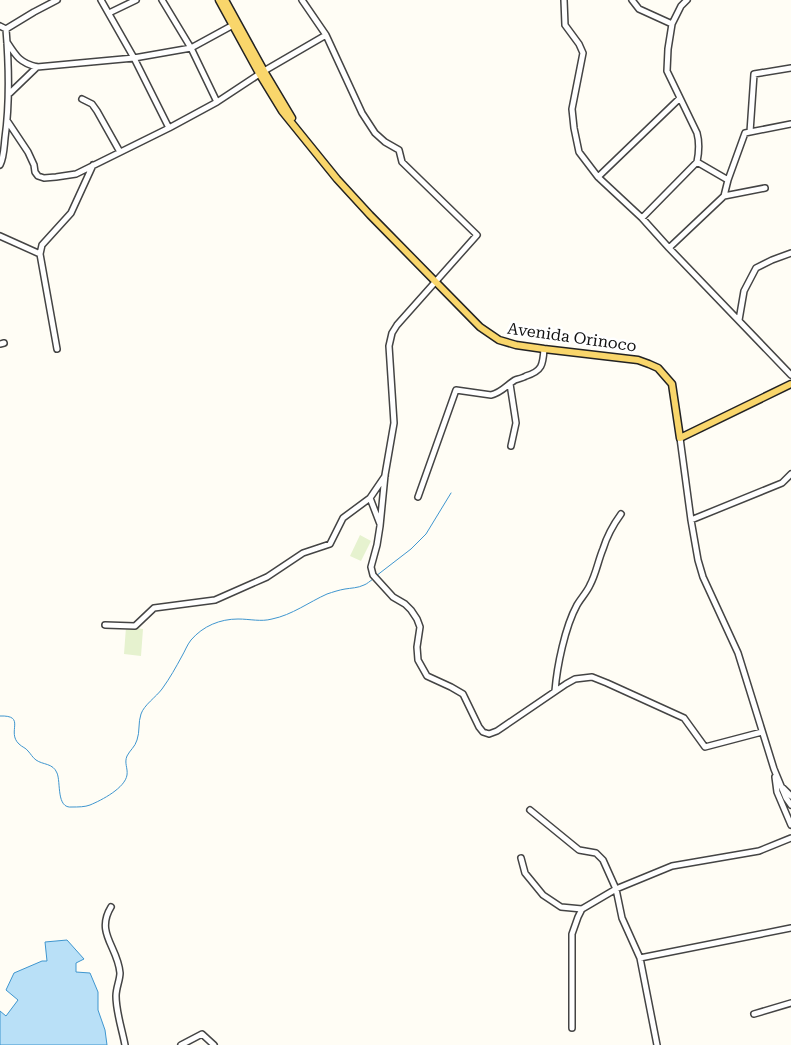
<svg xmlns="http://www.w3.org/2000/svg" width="791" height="1045" font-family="'Roboto Serif',serif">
	<rect width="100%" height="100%" fill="#fffdf5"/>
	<path fill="#e6f2cf" d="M360 535 371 541 361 561 350 556Z
		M126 627 143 629 141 656 124 654Z"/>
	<path fill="#b9e0f7" stroke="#3f96cf" d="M67 940 84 959 76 963V972L90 973 98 992V1010L105 1030 107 1045H0V1011L6 1016 18 1000 6 990 14 973 42 961H47L45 942Z"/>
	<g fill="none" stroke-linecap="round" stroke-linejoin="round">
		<path stroke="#3f96cf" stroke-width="1" d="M376 576 411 549 426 534 451 493
			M0 716C27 715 6 732 19 744 22 747 26 748 28 751 31 754 32 757 36 760 43 765 53 763 57 773 61 782 56 809 72 807 78 807 85 807 90 805 102 800 125 788 127 775 128 768 124 763 127 756 130 750 135 747 137 740 140 732 138 722 141 714 144 705 156 697 162 689 170 678 176 667 182 656 185 651 187 645 191 640 203 626 220 619 238 619 250 619 261 622 272 619 292 615 309 602 327 594 333 592 339 590 345 589 351 588 358 588 364 585 367 584 370 581 373 579"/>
		<defs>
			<path id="minor" d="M101 0 134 58 169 128
				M162 0 191 48 217 102
				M302 0 326 35 362 113 375 133 385 142 399 150 402 162 477 235 397 325 392 333 389 346 394 423 385 475 380 526 377 545 371 567 373 575 393 597 405 604 411 610 417 619 420 627 417 647 418 660 427 676 451 687 463 694 479 727 483 732 489 734 497 731 566 684 575 679 592 677 607 683 684 718 705 747 762 732
				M564 0 565 25 579 44 583 53 572 109 574 128 579 152 598 177 642 218 669 248 791 375
				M632 0 639 9 672 24
				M109 13 136 0
				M0 26 6 29C9 66 10 102 5 138 4 147 4 157 0 165
				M6 29 34 12 57 0
				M7 42C16 56 20 63 37 67L134 58 191 48 235 24
				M10 93 37 67
				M82 99 92 104 97 111 120 152
				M8 122 28 152 34 165 35 172 38 176 44 178 56 177 76 174 169 128 217 102 264 71 326 35
				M750 132 754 74 791 68
				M697 162 728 180
				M598 177 680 98
				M724 196 765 188
				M642 218 697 162C699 152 700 144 697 133L667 71 668 49 672 24 681 6 687 0
				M0 236 40 254
				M669 248 724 196 728 180 745 133 791 124
				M739 320 744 291 756 268 772 260 791 253
				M0 344 4 343
				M57 349 40 254 42 245 71 213 93 165
				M510 384 516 423 511 446
				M680 438 691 520 698 560 703 577 738 653 774 769 786 798 791 805
				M418 497 456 390 491 395C501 393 507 385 515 380 518 379 523 378 526 376 542 371 543 365 544 349
				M370 498 380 524
				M691 520 782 483 791 474
				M105 625 135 626 154 608 215 600 267 577 303 553 330 544 343 518 370 498 385 476
				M555 691C557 666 565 627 577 605 581 598 587 592 590 585 596 574 598 561 603 549 607 536 613 525 621 514
				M775 777 777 792 791 825
				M783 788 791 796
				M530 810 579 850 596 853 603 860 616 889 622 918 640 958 657 1045
				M521 858 525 873 543 895 561 907 582 909
				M111 907C95 933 118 947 120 973 120 980 116 988 116 996 116 1012 122 1029 125 1045
				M640 958 791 928
				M754 1014 791 1003
				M572 1028V934L578 917 582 909 616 889 672 866 759 851 791 838
				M181 1045 202 1034 214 1045"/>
			<path id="major" d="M219 0 260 75 282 111 337 179 370 215 480 327 499 340 516 345 544 349 638 360 649 364 658 368 672 384 680 438 791 384
				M225 0 264 71 292 118"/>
		</defs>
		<use href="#minor" stroke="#444" stroke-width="8"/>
		<use href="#major" stroke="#222" stroke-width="9"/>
		<use href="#minor" stroke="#fff" stroke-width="5"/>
		<use href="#major" stroke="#f9d66b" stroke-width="6"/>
	</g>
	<g text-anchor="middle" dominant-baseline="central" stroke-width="5" stroke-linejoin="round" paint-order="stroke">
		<g font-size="16" fill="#111" stroke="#fff">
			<text transform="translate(572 337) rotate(8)">Avenida Orinoco</text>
		</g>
	</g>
</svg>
